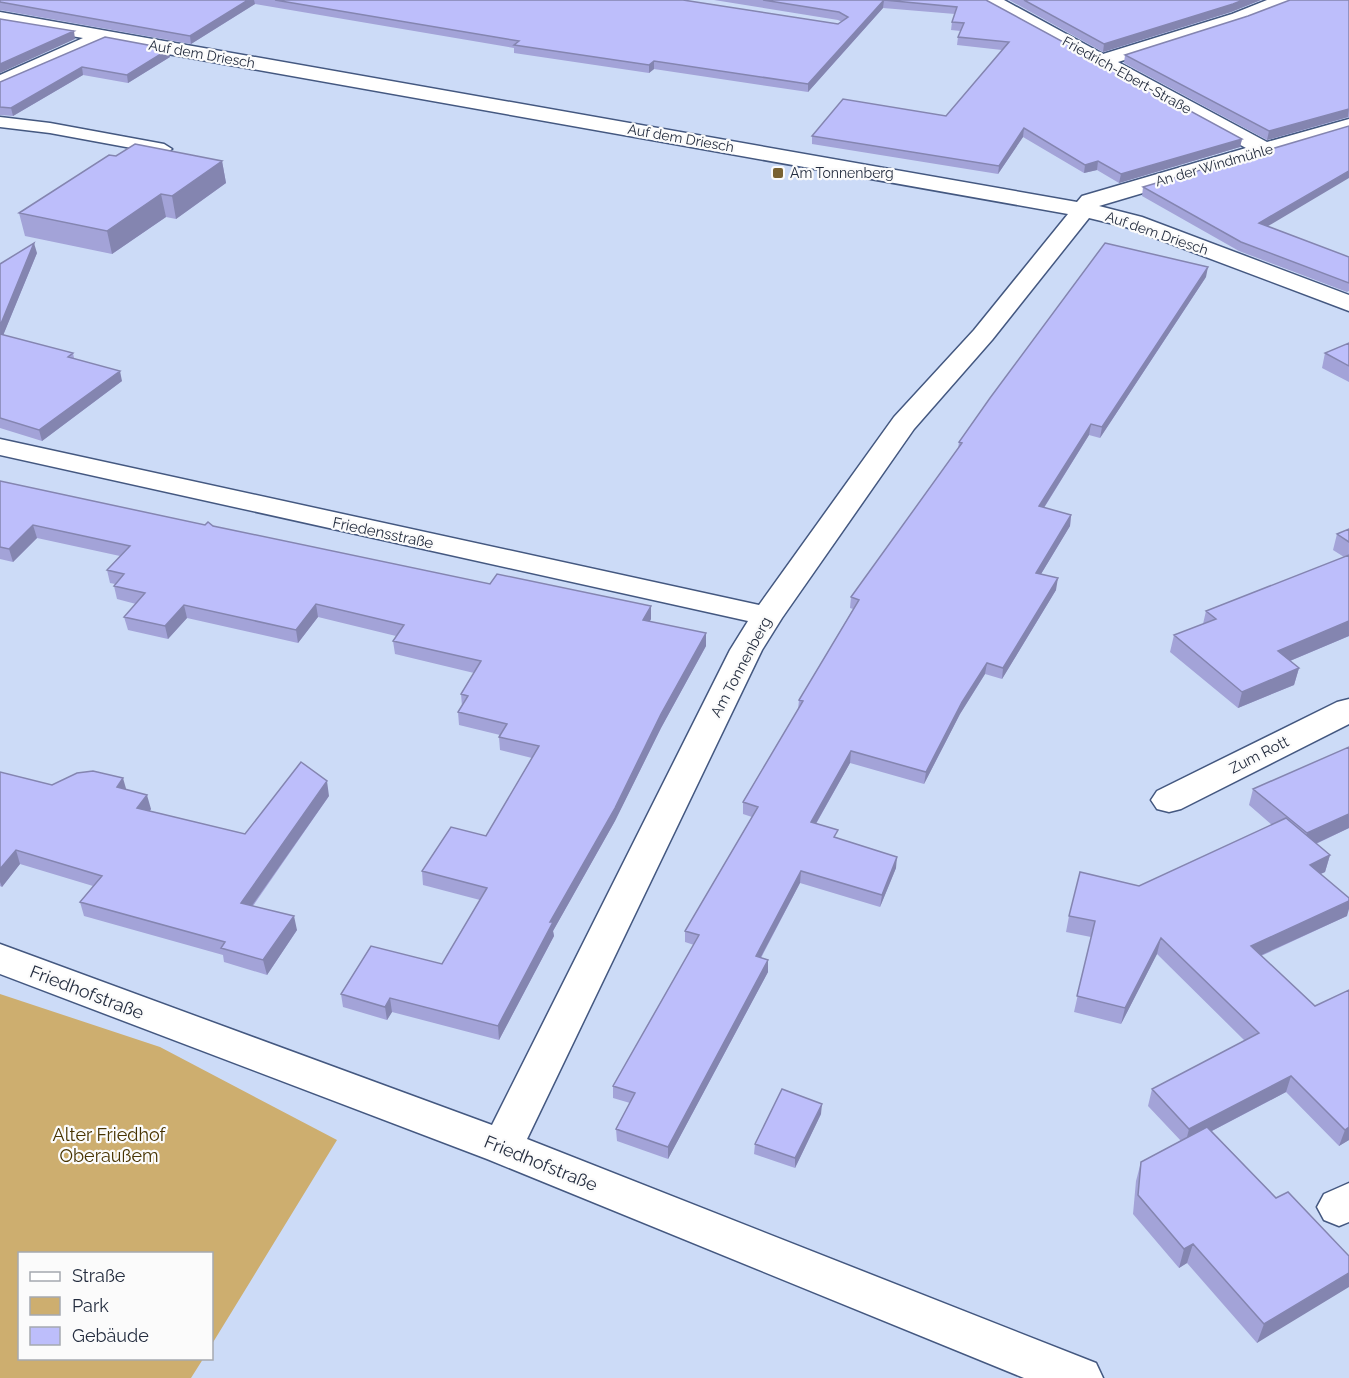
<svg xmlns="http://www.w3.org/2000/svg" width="1349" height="1378" font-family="Raleway,sans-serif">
	<rect width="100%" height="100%" fill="#ccdbf7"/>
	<path fill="#cdae6f" d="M0 994 160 1047 337 1140 212 1344V1254H20V1358L203 1359 191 1378H0Z"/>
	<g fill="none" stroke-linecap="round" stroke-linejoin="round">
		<defs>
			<path id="service" d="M0 117 50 123 164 144 172 149 164 154 50 133 0 127Z"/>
			<path id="minor" d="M981 0H1004L1103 54 1232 14 1267 0H1293L1291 4 1246 22 1118 62 1267 142 1349 119V132L1099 206 1142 217 1349 295V311L1126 227 1089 218 992 340 914 429 782 618 762 650 527 1139 1096 1363 1103 1378H1024L487 1159 0 974V944L492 1125 730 650 748 621 0 455V439L759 605 894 417 974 330 1068 214 106 43 0 89V75L83 38 0 24V12L1077 202 1082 196 1246 148 983 4Z
				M1349 699V724L1181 809 1169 812 1157 809 1151 800 1157 791 1337 702Z
				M1349 1183V1222L1339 1226 1324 1220 1317 1207 1324 1194Z"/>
		</defs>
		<use href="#service" stroke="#445880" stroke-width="3"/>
		<use href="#minor" stroke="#445880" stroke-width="3"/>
		<use href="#service" fill="#fff" fill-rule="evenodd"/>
		<use href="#minor" fill="#fff" fill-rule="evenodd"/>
	</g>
	<path fill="#a3a3d8" d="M0 0H683L838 24 842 22 838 20 714 0H986L1242 139 1240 147 1119 183 1097 170 1084 173 1023 137 998 174 812 144V136L946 116 1002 50 957 45 958 37 961 31 951 30 952 22 955 14 883 8 808 92 654 69 649 73 514 53V48L255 4 191 44 0 10Z
		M1009 0H1261L1231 12 1103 52Z
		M1349 0V117L1267 140 1124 63 1125 55 1248 16Z
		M105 37 170 57 128 83 83 75 13 116 0 115V82Z
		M116 156 222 161 226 183 176 219 166 217 112 254 25 236 19 213Z
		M1143 187 1267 226 1349 257V291L1347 292 1239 251 1142 196Z
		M37 253 3 335 73 353 74 358 122 381 42 441 0 428V264Z
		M1206 277 1100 438 1089 435 1044 508 1071 515 1070 526 1041 574 1056 590 1002 679 985 674 960 714 924 784 850 763 816 824 838 838 896 868 880 907 800 883 761 958 768 972 668 1159 617 1141 616 1129 630 1103 613 1098V1086L694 945 685 942V931L752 817 743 814V802L798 710 799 700 853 609 850 608 851 597 958 449 959 442Z
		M1349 343V382L1322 368 1325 353Z
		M0 481 205 525 490 584 651 606V619L650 621 706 646 661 728 615 821 553 931 554 936 499 1040 392 1012 387 1020 343 1007 341 994 442 964 480 900 423 885 422 871 486 836 532 758 500 750 499 737 500 735 459 725 458 712 462 706 461 694 474 673 395 654 393 641 396 636 318 617 298 643 187 618 168 639 128 630 124 617 136 604 117 599 114 586 115 584 110 583 107 570 120 556 37 538 13 562 0 559Z
		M1349 529V636L1290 661 1299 668 1294 685 1238 708 1170 652 1174 635 1203 624 1206 611 1344 557 1333 550 1337 534Z
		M0 772 52 785 126 789 151 809 150 811 245 834 329 796 253 906 297 930 267 975 224 962 223 955 84 916 80 902 93 886 20 864 2 887 0 886Z
		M1253 789 1349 828 1316 844 1330 855 1325 872 1320 874 1347 916 1261 956 1315 1006 1349 1140 1339 1146 1286 1092 1212 1131 1276 1198 1349 1256 1257 1343 1187 1263 1179 1268 1133 1214 1136 1181 1141 1162 1181 1141 1148 1106 1152 1089 1245 1041 1157 954 1121 1024 1074 1012 1091 937 1066 932 1069 916 1139 886 1272 825 1249 805Z
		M821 1114 795 1168 754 1154 755 1144Z"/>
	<path fill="#8485b0" d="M248 0H254L255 4 191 44 190 36Z
		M884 0 883 8 808 92V84Z
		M1243 0H1261L1231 12 1103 52 1104 44Z
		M74 31 75 39 0 73V64Z
		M169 49 170 57 128 83 127 75Z
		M654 61V69L649 73V65Z
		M82 67 83 75 13 116 11 108Z
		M1349 109 1348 117 1267 140 1269 131Z
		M1024 128 1023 137 998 174 999 166Z
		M1242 139 1240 147 1119 183 1121 174Z
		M222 161 226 183 176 219 172 196Z
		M1098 161 1097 170 1084 173 1085 165Z
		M1349 171V178L1258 232 1259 223Z
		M161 194 166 217 112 254 107 231Z
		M34 243 37 253 0 343V326Z
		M1208 267 1206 277 1100 438 1102 427Z
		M120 371 122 381 42 441 39 430Z
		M1091 424 1089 435 1038 517 1039 506Z
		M1071 515 1070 526 1035 584 1036 573Z
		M33 525 37 538 13 562 9 549Z
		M1058 578 1056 590 1002 679 1003 668Z
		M316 604 318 617 298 643 296 630Z
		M184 605 187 618 168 639 165 626Z
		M651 606V619L643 633V620Z
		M1349 621V636L1273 668 1278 651Z
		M706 633V646L661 728 615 821 553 931 554 936 499 1040 498 1026 550 922 661 714Z
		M987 663 985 674 960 714 924 784 926 772 962 702Z
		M1299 668 1294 685 1238 708 1242 692Z
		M851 751 850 763 810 834 811 822Z
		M123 778 127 792 117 787Z
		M327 781 329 796 244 917 241 903Z
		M147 795 151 809 141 822 137 808Z
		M1349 814V828L1302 850 1307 833Z
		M16 850 20 864 2 887 0 882V869Z
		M1330 855 1325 872 1305 881 1310 865Z
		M897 857 896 868 880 907 882 895Z
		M801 871 800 883 755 968 756 956Z
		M1349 901V909L1347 916 1246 962 1251 946Z
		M294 916 297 930 267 975 263 960Z
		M1161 938 1157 954 1121 1024 1125 1008Z
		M768 960V972L668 1159V1147Z
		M390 998 392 1012 387 1020 385 1007Z
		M1291 1076 1286 1092 1185 1145 1189 1129Z
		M822 1104 821 1114 795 1168V1158Z
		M1349 1127V1140L1339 1146 1345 1130Z
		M1193 1244 1187 1263 1179 1268 1184 1249Z
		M1349 1273V1287L1257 1343 1264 1324Z"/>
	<path fill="#bdbefb" stroke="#8485b0" stroke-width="1.5" d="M0 0H248L190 36 0 2Z
		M275 0H683L838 24 848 17 839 12 763 0H986L1242 139 1121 174 1098 161 1085 165 1024 128 999 166 812 136 843 99 946 116 1009 42 958 37 964 23 952 22 957 7 884 0 808 84 654 61 649 65 514 45 519 41Z
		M1024 0H1243L1233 4 1104 44Z
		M1290 0H1349V109L1269 131 1125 55 1248 16Z
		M0 19 74 31 0 64Z
		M105 37 169 49 127 75 82 67 11 108 0 107V82Z
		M1349 126V171L1259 223 1349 257V283L1241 242 1143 187Z
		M135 144 222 161 172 196 161 194 107 231 19 213 109 155 116 156Z
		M34 243 0 326V264Z
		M1105 243 1208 267 1102 427 1091 424 1039 506 1071 515 1036 573 1058 578 1003 668 987 663 962 702 926 772 851 751 811 822 838 830 834 837 897 857 882 895 801 871 756 956 768 960 668 1147 616 1129 635 1093 613 1086 699 935 685 931 758 807 743 802 803 701 799 700 859 600 851 597 962 443 959 442 990 398Z
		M0 334 73 353 68 357 120 371 39 430 0 418Z
		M1349 343V366L1325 353Z
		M0 481 205 525 208 522 213 526 490 584 497 574 651 606 643 620 706 633 661 714 615 808 550 922H553L498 1026 390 998 385 1007 341 994 371 946 442 964 487 888 422 871 451 827 486 836 539 746 499 737 507 724 458 712 468 696 461 694 481 661 393 641 404 625 316 604 296 630 184 605 165 626 124 617 145 593 114 586 124 574 107 570 130 546 33 525 9 549 0 547Z
		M1349 529V542L1337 534Z
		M1349 555V621L1278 651 1299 668 1242 692 1174 635 1216 619 1206 611Z
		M1349 747V814L1307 833 1253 789Z
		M301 762 327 781 241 903 294 916 263 960 221 948 225 942 80 902 102 876 16 850 0 869V772L52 785 77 773 93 771 123 778 117 787 147 795 137 808 245 834Z
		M1286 818 1330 855 1310 865 1349 898V901L1251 946 1315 1006 1349 990V1127L1345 1130 1291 1076 1189 1129 1152 1089 1259 1033 1161 938 1125 1008 1077 996 1095 921 1069 916 1080 872 1139 886Z
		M782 1089 822 1104 795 1158 755 1144Z
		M1207 1127 1276 1198 1288 1192 1349 1256V1273L1264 1324 1193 1244 1184 1249 1138 1195 1141 1162Z"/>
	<rect fill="#796232" stroke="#fbfbfb" stroke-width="2" x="772" y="167" width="12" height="12" rx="3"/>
	<g text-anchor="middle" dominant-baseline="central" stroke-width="4.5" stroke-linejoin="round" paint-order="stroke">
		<g font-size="14" fill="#242d3f" stroke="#fbfbfb">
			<text transform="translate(202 54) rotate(10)">Auf dem Driesch</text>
			<text transform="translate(1127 75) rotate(29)">Friedrich-Ebert-Straße</text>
			<text transform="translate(681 138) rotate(10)">Auf dem Driesch</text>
			<text transform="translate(1214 165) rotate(-16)">An der Windmühle</text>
			<text transform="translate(1157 233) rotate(19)">Auf dem Driesch</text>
		</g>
		<g font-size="14" fill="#242d3f" stroke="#fbfbfb" text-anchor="start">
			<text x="790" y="173">Am Tonnenberg</text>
		</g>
		<g font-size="15" fill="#242d3f" stroke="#fbfbfb">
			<text transform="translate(383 533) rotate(12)">Friedensstraße</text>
			<text transform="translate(741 667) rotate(-62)">Am Tonnenberg</text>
			<text transform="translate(1259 755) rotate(-27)">Zum Rott</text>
		</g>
		<g font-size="18" fill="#242d3f" stroke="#fbfbfb">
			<text transform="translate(87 992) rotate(21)">Friedhofstraße</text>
			<text transform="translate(541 1163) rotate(22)">Friedhofstraße</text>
		</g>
		<g font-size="18" fill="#473301" stroke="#fbfbfb">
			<text x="109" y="1134">Alter Friedhof<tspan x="109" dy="21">Oberaußem</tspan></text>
		</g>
	</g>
	<rect x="18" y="1252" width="195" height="108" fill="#fbfbfb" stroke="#a5a9b0" stroke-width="1.5"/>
	<rect x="30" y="1272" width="30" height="9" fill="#ffffff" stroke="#a5a9b0" stroke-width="1.5"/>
	<text x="72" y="1282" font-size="18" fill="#242d3f">Straße</text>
	<rect x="30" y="1297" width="30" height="18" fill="#cdae6f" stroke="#a5a9b0" stroke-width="1.5"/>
	<text x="72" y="1312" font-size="18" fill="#242d3f">Park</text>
	<rect x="30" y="1327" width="30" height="18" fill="#bdbefb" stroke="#a5a9b0" stroke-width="1.5"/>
	<text x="72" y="1342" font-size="18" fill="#242d3f">Gebäude</text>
</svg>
